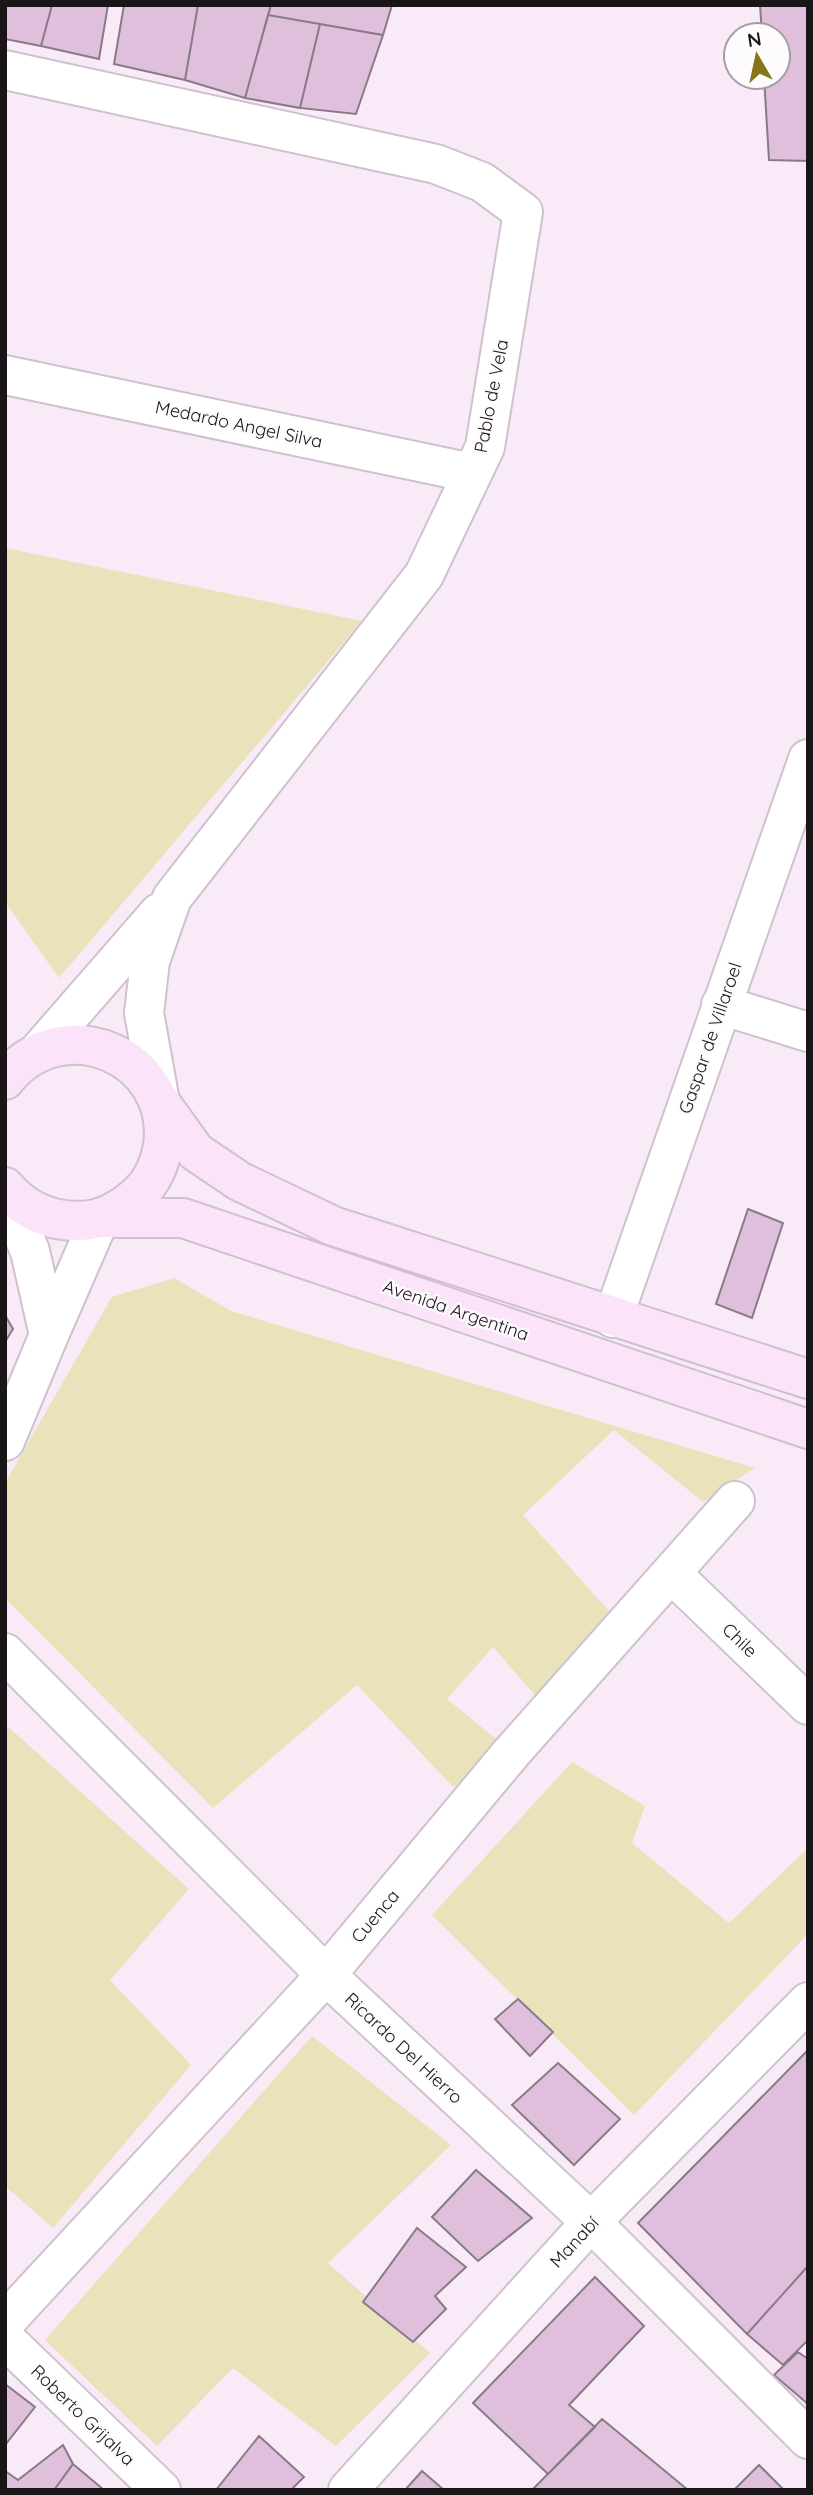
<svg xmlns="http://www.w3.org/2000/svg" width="813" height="2495" font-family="Quicksand,sans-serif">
	<rect width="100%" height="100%" fill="#f9eaf7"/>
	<path fill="#e9e3bc" d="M5 548 362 621 59 978 5 902Z
		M174 1278 231 1311 755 1468 703 1502 614 1430 523 1515 609 1611 549 1711 493 1647 447 1699 512 1752 453 1787 357 1685 213 1808 5 1598V1483L112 1297Z
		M5 1724 189 1889 110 1980 191 2065 53 2228 5 2186Z
		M572 1762 645 1806 632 1843 729 1923 808 1848V1934L634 2115 432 1915Z
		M312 2036 451 2145 328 2263 430 2353 336 2446 233 2368 157 2446 45 2340Z"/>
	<path fill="#dfbfdb" stroke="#887b86" stroke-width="2" d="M5 5H52L41 46 5 39Z
		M52 5H108L99 59 41 46Z
		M124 5H198L185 80 114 64Z
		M198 5H271L245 98 185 80Z
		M271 5H392L383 35 268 15Z
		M760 5H808V161L769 160 764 77H778V35H762Z
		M268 15 320 24 300 108 245 98Z
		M320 24 383 35 356 114 300 108Z
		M748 1209 783 1223 752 1318 716 1304Z
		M5 1315 13 1329 5 1342Z
		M518 1999 553 2032 530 2056 495 2019Z
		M808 2050V2266L747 2334 638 2223Z
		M558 2063 620 2119 574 2165 512 2105Z
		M476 2170 532 2218 478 2261 432 2217Z
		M417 2228 466 2267 435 2296 446 2309 413 2342 363 2302Z
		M808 2266V2340L783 2365 747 2334Z
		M595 2277 644 2326 569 2405 595 2427 548 2474 473 2403Z
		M798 2352 808 2359V2404L774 2375Z
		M5 2384 35 2407 5 2445Z
		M602 2419 688 2490H532Z
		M259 2436 304 2477 291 2490H216Z
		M63 2445 73 2464 54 2490H5V2471L18 2480Z
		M73 2464 104 2490H54Z
		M759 2465 784 2490H734Z
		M422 2471 444 2490H405Z"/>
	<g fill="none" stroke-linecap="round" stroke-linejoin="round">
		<defs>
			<path id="minor" d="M5 70 436 164 482 182 523 212 485 447 424 575 172 898 150 961 144 1013 160 1102
				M5 375 472 473
				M721 1005 808 1032
				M38 1052 159 913
				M5 1194 30 1251 49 1335 5 1441
				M613 1318 808 759
				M49 1335 100 1218
				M672 1574 808 1705
				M5 1653 326 1975 591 2222 808 2439
				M5 2322 326 1975 512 1752 735 1501
				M5 2339 161 2490"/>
			<path id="tertiary" d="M348 2490 591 2222 808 2002"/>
			<path id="secondary" d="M5 1080C61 1008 175 1055 163 1146 160 1163 153 1180 140 1193 126 1206 110 1217 90 1220 55 1224 27 1213 5 1187
				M160 1102 196 1152 239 1181 333 1226 808 1379
				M100 1218H183L808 1429"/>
		</defs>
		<use href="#minor" stroke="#cfc1ce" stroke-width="42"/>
		<use href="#tertiary" stroke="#cfc1ce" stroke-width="42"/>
		<use href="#secondary" stroke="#cfc1ce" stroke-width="42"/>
		<use href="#minor" stroke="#fff" stroke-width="38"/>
		<use href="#tertiary" stroke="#fff" stroke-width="38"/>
		<use href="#secondary" stroke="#fbe4f9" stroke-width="38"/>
	</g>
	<g text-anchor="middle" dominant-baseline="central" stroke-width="5" stroke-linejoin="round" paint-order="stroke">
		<g font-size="18" fill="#1a1519" stroke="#fefbfe">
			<text transform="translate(491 396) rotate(-79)">Pablo de Vela</text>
			<text transform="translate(239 424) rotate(12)">Medardo Angel Silva</text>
			<text transform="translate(710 1038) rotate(-71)">Gaspar de Villaroel</text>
			<text transform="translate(456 1310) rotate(19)">Avenida Argentina</text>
			<text transform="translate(740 1640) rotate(44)">Chile</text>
			<text transform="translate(375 1916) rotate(-50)">Cuenca</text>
			<text transform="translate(404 2048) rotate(43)">Ricardo Del Hierro</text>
			<text transform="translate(574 2242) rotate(-47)">Manabí</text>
			<text transform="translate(83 2415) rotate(44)">Roberto Grijalva</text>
		</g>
	</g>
	<rect width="813" height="2495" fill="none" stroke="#1a1519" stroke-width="14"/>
	<g transform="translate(757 56) rotate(351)"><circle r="33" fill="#fefbfe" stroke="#a39fa2" stroke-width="2"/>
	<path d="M0-5L12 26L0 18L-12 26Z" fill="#847619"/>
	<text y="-10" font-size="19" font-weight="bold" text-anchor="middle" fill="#1a1519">N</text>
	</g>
</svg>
